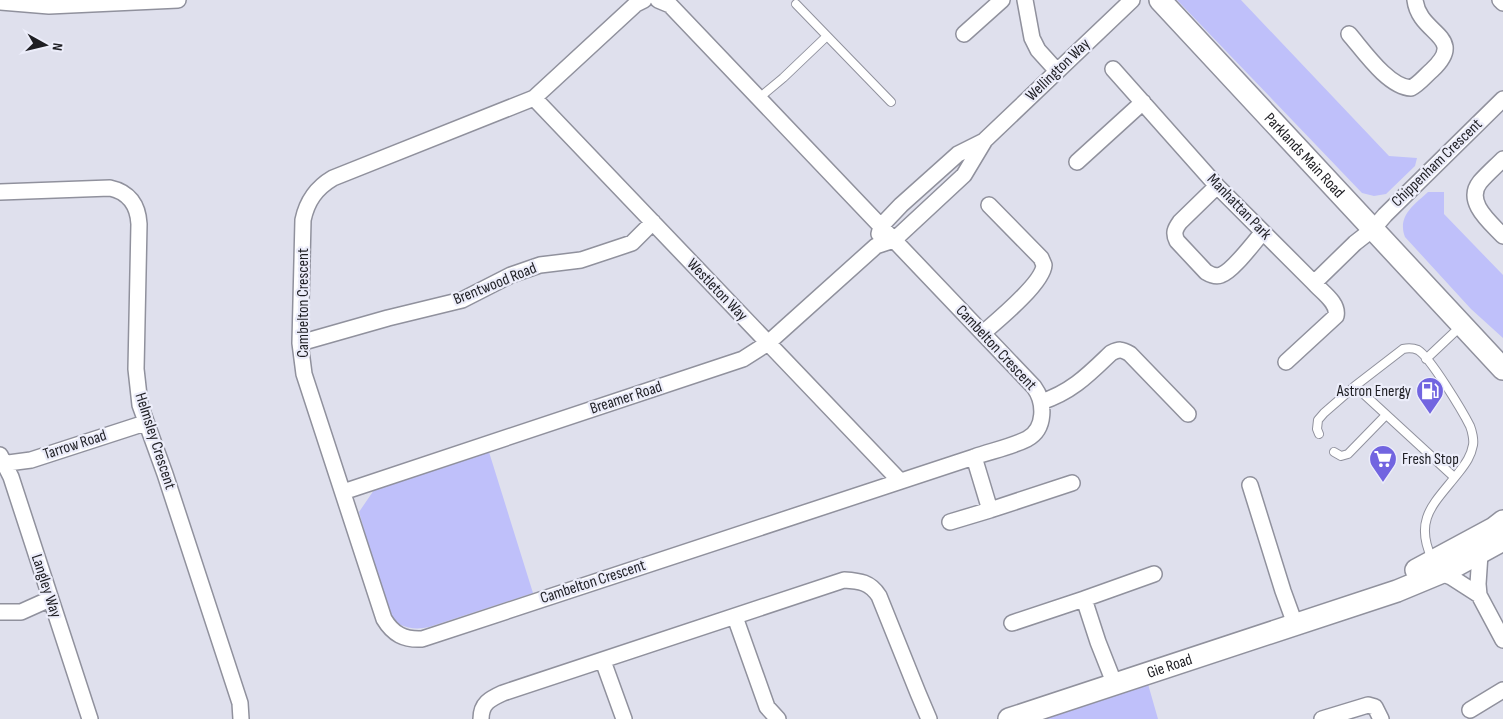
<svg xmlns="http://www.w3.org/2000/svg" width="1503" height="719" font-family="'Sofia Sans Condensed',sans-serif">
	<rect width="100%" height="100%" fill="#dfe0ed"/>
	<path fill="#bfc0fa" d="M1177 0H1241L1389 156 1417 158 1415 166 1386 194 1374 196 1362 193Z
		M1428 192H1444V214L1503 275V338L1471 309 1405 237C1397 216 1414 205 1428 192Z
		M489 452 533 593 429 627C413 631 396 627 388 613L359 512 374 490Z
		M1148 684 1158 719H1039Z"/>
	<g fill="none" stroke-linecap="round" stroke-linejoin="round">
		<defs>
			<path id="lane" d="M796 4 827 36
				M759 98 783 78 827 36 891 102
				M1426 359 1461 326
				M1355 386 1454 477
				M1319 434 1317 429 1318 420 1324 413 1355 386 1403 349C1408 348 1413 348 1418 350 1430 357 1463 412 1470 426 1472 431 1474 440 1473 445 1471 456 1466 463 1459 472 1435 503 1413 518 1432 559
				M1334 452 1341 456 1348 454 1386 415"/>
			<path id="street" d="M644 0 636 4 534 98 333 178C316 188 307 201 303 220L300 343 304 374 384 619C393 634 404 640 422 639L974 457C991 451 1011 447 1027 439 1046 429 1045 402 1034 387L670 5 658 0
				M1025 0 1032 38 1038 50 1057 71
				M1500 0 1503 3
				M0 2 49 6 178 0
				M964 34 1002 0
				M1349 34C1363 50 1388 87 1411 88 1419 84 1425 76 1432 70 1468 36 1419 35 1415 0
				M1113 69 1217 186 1314 283 1355 243 1373 229 1385 215 1503 99
				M534 98 900 481
				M1503 159C1495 167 1487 174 1480 182 1464 202 1491 223 1503 236
				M1077 162 1143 102
				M1217 186 1180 222C1175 229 1173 233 1177 241L1206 272C1211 275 1216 277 1221 275 1233 271 1254 242 1263 232
				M0 192 110 188C129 192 138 205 139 224L136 369 140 405 165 474 240 703 241 719
				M879 234 881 226 901 205 958 154 984 141
				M983 333C998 320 1043 283 1044 265L1041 258 989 205
				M300 343 388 318 462 300 511 275 540 265 581 260 632 243 653 222
				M1286 362 1336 316C1339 303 1322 292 1314 283
				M1041 402C1072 392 1089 374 1111 353 1119 349 1122 349 1130 354L1188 414
				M0 455 11 477 90 719
				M974 457 990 510 1072 483
				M0 464 31 460 145 423
				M1250 485 1283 591 1295 624
				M343 492 743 359 768 343 876 246 894 240 964 175 985 140 1132 0
				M950 522 990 510
				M1480 554 1478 584 1479 595 1503 640
				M1441 573 1451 577 1479 595
				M0 612H21L50 599
				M735 617 767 707 778 719
				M1012 623 1084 599
				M603 661 624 719
				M1115 685 1098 642 1084 599 1154 574
				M1470 710 1503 690
				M481 719C481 703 490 699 503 693L844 580C860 581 870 582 879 596L918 693 929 719
				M1322 719 1368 705 1375 707 1381 719"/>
			<g id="secondary">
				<path id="s1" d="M1160 0 1503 369"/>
				<path d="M1416 570 1494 528 1503 521"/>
				<path id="s2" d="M1009 719 1397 591 1450 569 1503 540"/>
			</g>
		</defs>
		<use href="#lane" stroke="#90919d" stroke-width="10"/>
		<use href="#street" stroke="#90919d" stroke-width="18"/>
		<use href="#secondary" stroke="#90919d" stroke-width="24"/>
		<use href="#lane" stroke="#fff" stroke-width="8"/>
		<use href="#street" stroke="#fff" stroke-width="15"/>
		<use href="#secondary" stroke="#fff" stroke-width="21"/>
	</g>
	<defs>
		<symbol id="fuel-pin" viewBox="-11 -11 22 30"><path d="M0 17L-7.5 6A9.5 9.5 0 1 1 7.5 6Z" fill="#7265e0" stroke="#ecedfa"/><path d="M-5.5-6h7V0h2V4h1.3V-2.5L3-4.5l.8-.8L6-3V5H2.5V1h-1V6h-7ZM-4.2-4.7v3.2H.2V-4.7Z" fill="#fff"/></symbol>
		<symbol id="supermarket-pin" viewBox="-11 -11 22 30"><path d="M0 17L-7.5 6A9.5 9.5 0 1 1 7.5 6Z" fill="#7265e0" stroke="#ecedfa"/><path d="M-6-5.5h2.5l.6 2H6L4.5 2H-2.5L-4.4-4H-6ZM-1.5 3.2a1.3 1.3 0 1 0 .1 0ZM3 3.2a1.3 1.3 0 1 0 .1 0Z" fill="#fff"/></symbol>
	</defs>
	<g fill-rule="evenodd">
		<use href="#fuel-pin" x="1414" y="375" width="32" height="43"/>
		<use href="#supermarket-pin" x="1367" y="443" width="32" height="43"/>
	</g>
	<g text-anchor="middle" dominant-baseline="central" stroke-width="4.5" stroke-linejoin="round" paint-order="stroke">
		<g font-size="16" fill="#1e1e23" stroke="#ecedfa">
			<text transform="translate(1058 70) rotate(-44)">Wellington Way</text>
			<text stroke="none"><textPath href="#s1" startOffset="212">Parklands Main Road</textPath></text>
			<text transform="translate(1437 163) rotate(-44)">Chippenham Crescent</text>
			<text transform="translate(1239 207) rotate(46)">Manhattan Park</text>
			<text transform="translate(495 284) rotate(-22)">Brentwood Road</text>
			<text transform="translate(717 290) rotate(46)">Westleton Way</text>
			<text transform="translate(303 303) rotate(-90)">Cambelton Crescent</text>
			<text transform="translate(996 348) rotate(47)">Cambelton Crescent</text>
			<text transform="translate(626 398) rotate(-18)">Breamer Road</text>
			<text transform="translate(155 441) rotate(72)">Helmsley Crescent</text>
			<text transform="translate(75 445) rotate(-18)">Tarrow Road</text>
			<text transform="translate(593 582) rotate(-18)">Cambelton Crescent</text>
			<text transform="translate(46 586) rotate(72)">Langley Way</text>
			<text stroke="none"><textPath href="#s2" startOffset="169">Gie Road</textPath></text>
		</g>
		<g font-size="16" fill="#1e1e23" stroke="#ecedfa" text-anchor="end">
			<text x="1411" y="391">Astron Energy</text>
			<text x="1402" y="459" text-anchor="start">Fresh Stop</text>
		</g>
	</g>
	<g transform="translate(45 45) rotate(98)" stroke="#ecedfa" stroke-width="4" paint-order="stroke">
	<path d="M0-4L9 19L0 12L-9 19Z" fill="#1e1e23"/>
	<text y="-8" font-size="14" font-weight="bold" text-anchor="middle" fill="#1e1e23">N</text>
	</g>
</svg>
